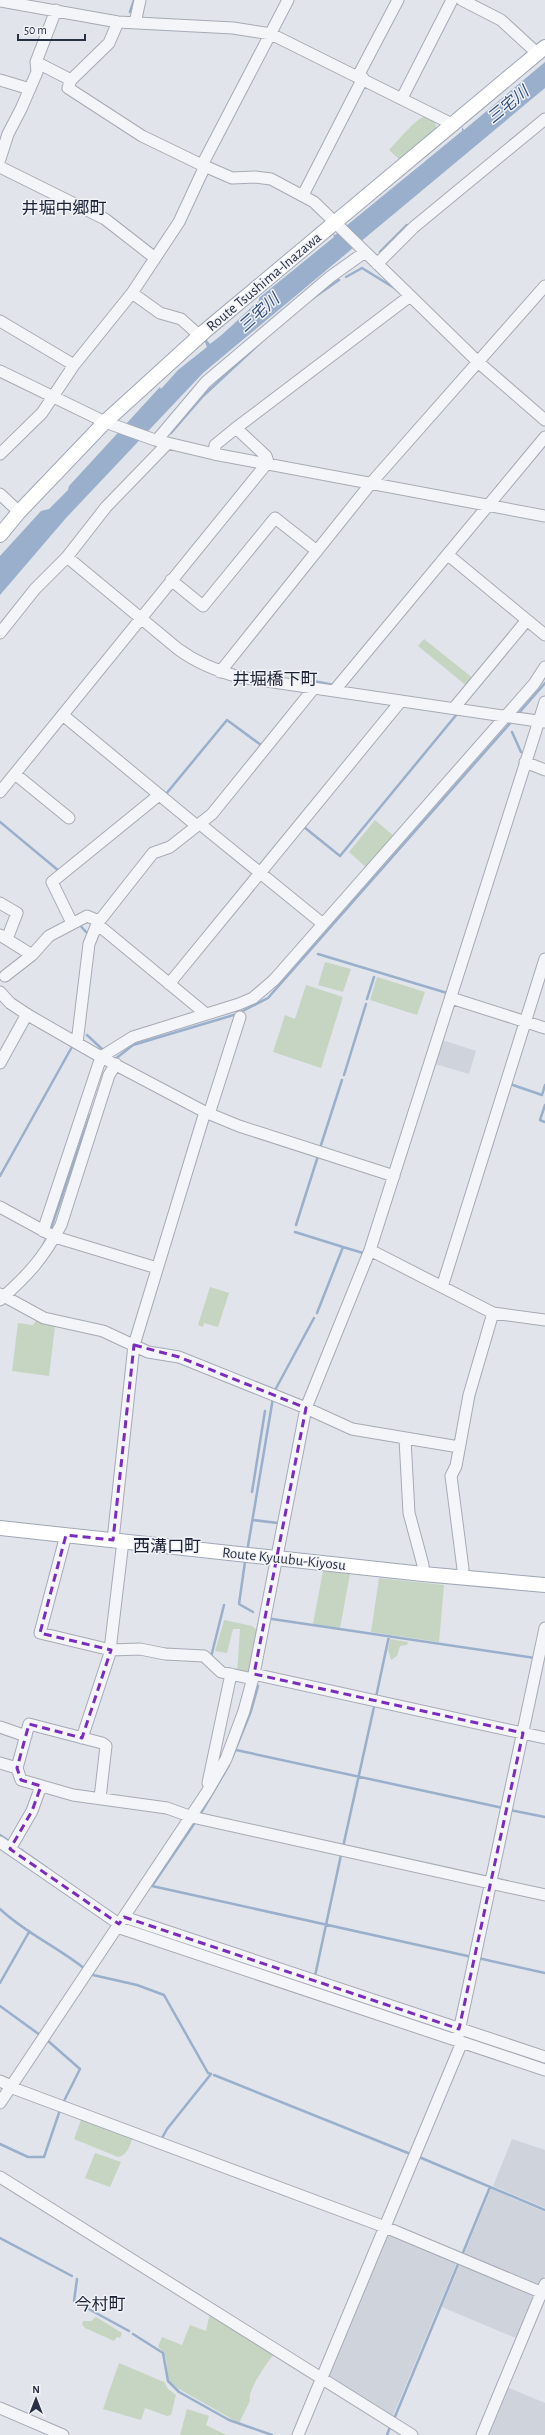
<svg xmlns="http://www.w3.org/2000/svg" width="545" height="2435" font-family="'Alegreya Sans','Noto Sans JP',sans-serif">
	<rect width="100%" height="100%" fill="#e1e4ea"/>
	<path fill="#cfd3dc" d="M442 1040 476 1051 469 1074 435 1064Z
		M512 2139 545 2150V2208L493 2186Z
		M491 2189 545 2212V2275L540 2286 463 2257Z
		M386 2231 458 2260 392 2418 325 2375Z
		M461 2262 536 2296 518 2339 442 2307Z
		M507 2387 545 2403V2435H486Z"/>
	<path fill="#c5d5c1" d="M426 116 435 122 437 130 401 161 389 150C397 142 417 117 426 116Z
		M424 639 474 679 468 687 418 646Z
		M375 820 395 837 368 869 349 852Z
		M325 962 351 969 343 992 318 985Z
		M377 977 425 992 417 1015 370 1000Z
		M306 985 343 997 321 1068 273 1052 285 1015 295 1019Z
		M210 1287 229 1293 218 1327 204 1323 203 1327 198 1325Z
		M36 1321 55 1326 49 1376 12 1371 18 1323 33 1325Z
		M323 1571 350 1574 340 1628 313 1624Z
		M379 1578 444 1585 439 1642 371 1632Z
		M224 1620 252 1626 257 1630 249 1672 247 1675 237 1673 240 1629H233L227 1653 215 1651Z
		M390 1639 408 1642 407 1645 400 1646 397 1656 391 1660 388 1650Z
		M82 2117 133 2136C130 2145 128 2155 118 2157L74 2139Z
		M95 2153 121 2162 110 2187 85 2178Z
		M210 2313 274 2354C267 2363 247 2390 250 2401L239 2423 172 2385C163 2373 172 2356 158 2347L162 2337 182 2345 190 2325 206 2331Z
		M96 2317 122 2333 120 2338 117 2337 114 2341 85 2328 82 2324 83 2321H91Z
		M119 2363 164 2382 168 2389 176 2395 171 2415 167 2416 145 2408 141 2420 103 2409Z
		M187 2409 209 2416 206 2425 226 2435H180Z"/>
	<path fill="#9aafcc" d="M545 62V88L203 373 66 518 0 595V556L41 511 49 509 68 490 69 486 160 387 161 389 178 370 207 347 204 340 206 339 210 344C228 331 242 315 259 301V298L334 237 333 233 335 235 462 131V127L464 130Z"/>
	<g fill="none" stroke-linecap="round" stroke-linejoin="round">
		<path stroke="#9aafcc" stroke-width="2.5" d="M130 12 134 0
			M380 252 407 225
			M346 277 362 268 396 289
			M309 301 339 280
			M171 433 203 396 273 331
			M313 681 334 685
			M518 714 545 683
			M512 732 521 752
			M166 794 227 720 261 745
			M0 822 59 871
			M304 827 340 856 457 714
			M78 923 86 932
			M318 954 447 993
			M367 999 374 977
			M87 1035 103 1050
			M114 1060 133 1045 237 1014 268 998 512 721
			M344 1075 366 1004
			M510 1084 542 1095 545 1085
			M545 1105 540 1120 545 1122
			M320 1148 342 1080
			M0 1176 73 1045
			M296 1225 318 1156
			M50 1231 90 1115
			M295 1232 343 1247
			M43 1245 48 1236
			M317 1313 343 1247 363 1253
			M274 1392 314 1318
			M252 1492 265 1411
			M253 1520 278 1523
			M248 1546 273 1398
			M245 1562 239 1604 253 1612
			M272 1619 535 1658
			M211 1657 224 1605
			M376 1697 389 1636
			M236 1750 503 1808
			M232 1758 251 1711 258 1686
			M510 1810 545 1817
			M201 1813 229 1765
			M194 1824 152 1886 472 1957
			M0 1835 9 1841
			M343 1847 374 1707
			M20 1849 47 1868
			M0 1909C25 1933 58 1947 85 1969
			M128 1924 452 2032
			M478 1958 545 1973
			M93 1975 137 1985 164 1995 208 2073 211 2074 167 2129 161 2140
			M315 1976 341 1855
			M0 1983 29 1932
			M0 2006 40 2035
			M467 2037 545 2064
			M47 2040 80 2069 63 2103
			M214 2075 408 2153
			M0 2144 28 2157H44L60 2110
			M419 2157 545 2210
			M0 2238 72 2276
			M462 2255 490 2187
			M77 2279 74 2301 129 2331
			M133 2334 163 2353 168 2381 179 2392 229 2420 272 2435
			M394 2419 459 2262
			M387 2435 390 2427"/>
		<defs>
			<path id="minor" d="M462 0 501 20 538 54
				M0 1 118 22 233 28 271 34 454 125
				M118 22 109 43 71 80 68 88 142 136 202 165 232 178 255 177 271 179 314 202 478 362 545 420
				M135 23 140 0
				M36 62 71 80
				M358 76 398 0
				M0 80 30 89
				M402 98 452 0
				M0 159 8 134 21 109 37 72 36 62 56 10
				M202 165 288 0
				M0 167 105 219 155 258
				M303 195 363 78
				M377 264 414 227 545 119
				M132 293 160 313 181 319 200 336
				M0 321 74 365
				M0 371 105 422 155 440 214 454 545 516
				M157 440 206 382 330 277 365 252
				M0 454 42 413 74 365 132 293 179 222 205 166
				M214 454 215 445 236 428
				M268 462 266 456 236 428 410 296
				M0 494 19 512
				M67 557 178 649C197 663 217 671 239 677L544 722
				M453 559 545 635
				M171 580 203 606 275 518 317 551
				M0 633 35 589 67 557 106 507 168 443
				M220 672 372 482 545 286
				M334 691 545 437
				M454 708 527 620
				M64 716 197 826
				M525 762 545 770
				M15 774 69 818
				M0 792 268 462
				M200 824 323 924
				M0 903 17 913 7 939
				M72 923 52 882 159 795
				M97 924 206 1014
				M0 935 32 955
				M5 976 32 955 49 936 87 916 99 921
				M169 984 401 701
				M0 992 10 1003 28 1015 101 1057 205 1112 239 1126 394 1176
				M451 998 545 1028
				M77 1043 89 944 97 924 153 853 170 847 212 814 314 688
				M0 1063 27 1014
				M209 1114 240 1017
				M0 1207 55 1237 157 1268
				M43 1231 101 1057 133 1037 239 1004 253 998 274 980 534 684 545 667
				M370 1250 493 1313 545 1320
				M442 1287 545 959
				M0 1294 44 1318 103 1331 148 1352 179 1357 306 1408 352 1429 459 1447
				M0 1300C28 1275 43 1259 61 1225L109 1075 116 1064
				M405 1439 409 1513 423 1565V1574
				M66 1535 40 1633 111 1650 140 1649 165 1654 204 1656 221 1672 253 1679
				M113 1540 134 1345 205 1112
				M462 1578 463 1569 451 1476 456 1466 469 1395 493 1313
				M110 1650 123 1541
				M254 1674 545 1738
				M0 1727 26 1736
				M82 1738 111 1650
				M0 1763 17 1768 21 1780 73 1795 167 1808 192 1817 545 1895
				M17 1768 29 1724 102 1743 106 1746 100 1798
				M208 1783 231 1674
				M0 1842 119 1924
				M10 1849 32 1811 41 1786
				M124 1917 545 2057
				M117 1927 545 2070
				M458 2036 545 1628
				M0 2081 11 2086
				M10 2087 385 2227 545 2294
				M0 2103 207 1792 226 1759 244 1711 254 1674 306 1408 370 1250 545 702
				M0 2177 412 2435
				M0 2408 63 2435
				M298 2435 462 2042
				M482 2435 545 2284"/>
			<path id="major" d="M0 535 19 512 105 422 205 331 545 47
				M0 1528 423 1574 545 1585"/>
		</defs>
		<use href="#minor" stroke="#a6aab5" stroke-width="13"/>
		<use href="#major" stroke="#9fa7b7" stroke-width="16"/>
		<use href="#minor" stroke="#f4f5f8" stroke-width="11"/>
		<use href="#major" stroke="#fff" stroke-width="14"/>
	</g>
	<path fill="none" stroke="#7b2cbf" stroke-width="3" stroke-dasharray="8 5" stroke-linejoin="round" d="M134 1345 179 1357 306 1408 254 1674 523 1733 459 2029 124 1917 119 1924 10 1849 32 1811 41 1786 21 1780 17 1768 29 1724 82 1738 111 1650 40 1633 66 1535 113 1540Z"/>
	<g text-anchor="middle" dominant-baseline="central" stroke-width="3" stroke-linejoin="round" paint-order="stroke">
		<g font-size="15" fill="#283043" stroke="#f1f3f7">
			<text transform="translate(264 282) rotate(-40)">Route Tsushima-Inazawa</text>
			<text transform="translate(284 1559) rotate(6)">Route Kyuubu-Kiyosu</text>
		</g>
		<g font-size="16" font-style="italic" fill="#304c79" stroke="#f1f3f7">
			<text transform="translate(508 105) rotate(-39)">三宅川</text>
			<text transform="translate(259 313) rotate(-42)">三宅川</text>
		</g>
		<g font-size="17" fill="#1a2134" stroke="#f1f3f7">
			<text x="64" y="208">井堀中郷町</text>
			<text x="275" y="679">井堀橋下町</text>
			<text x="167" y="1546">西溝口町</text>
			<text x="100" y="2304">今村町</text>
		</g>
	</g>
	<g transform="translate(36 2399)" stroke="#f1f3f7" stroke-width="3" paint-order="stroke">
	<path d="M0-3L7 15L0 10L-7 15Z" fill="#283043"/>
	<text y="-6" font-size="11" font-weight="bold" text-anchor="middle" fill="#283043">N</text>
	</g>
	<path d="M18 34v6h67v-6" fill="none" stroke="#283043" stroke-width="2"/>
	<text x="24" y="34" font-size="12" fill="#283043" stroke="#f1f3f7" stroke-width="3" paint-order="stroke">50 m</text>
</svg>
